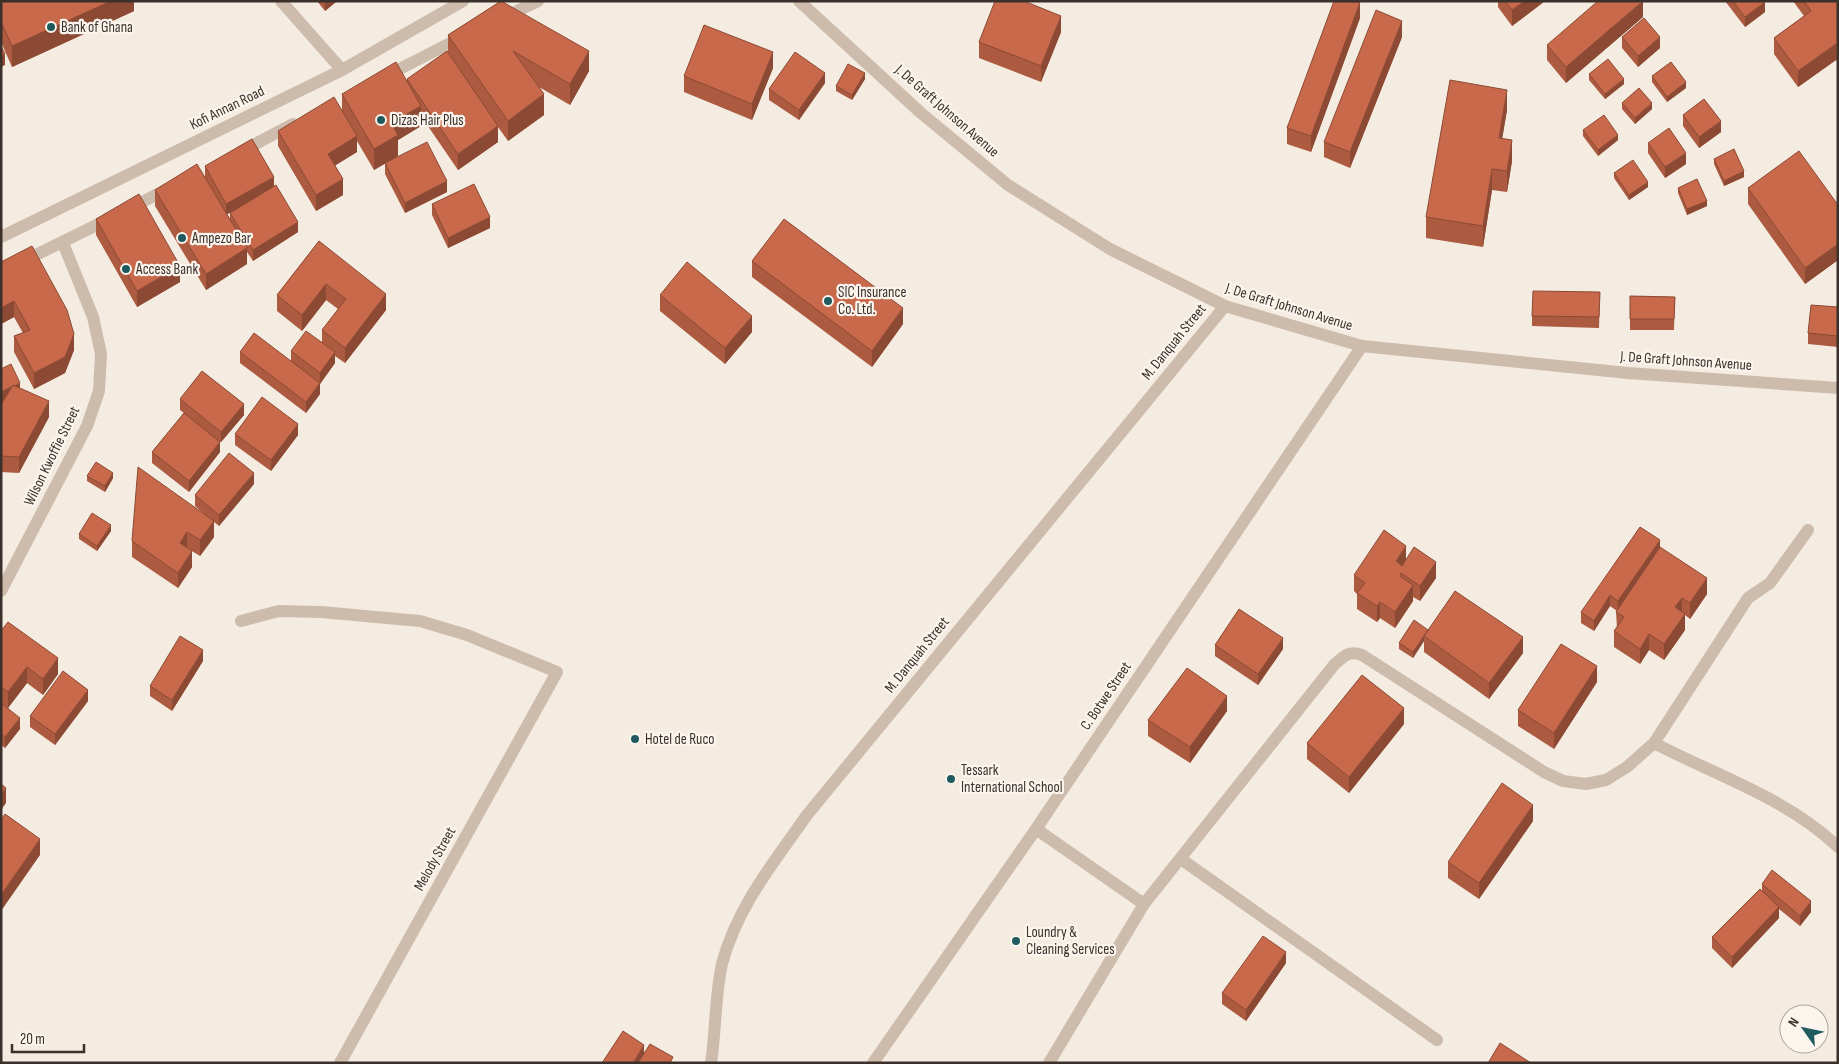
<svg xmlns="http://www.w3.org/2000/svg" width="1839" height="1064" font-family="'Sofia Sans Condensed',sans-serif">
	<rect width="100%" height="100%" fill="#f4ebe1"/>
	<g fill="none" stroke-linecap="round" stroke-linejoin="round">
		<path stroke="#cdbbac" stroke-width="12" d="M281 1 342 70
			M503 18 538 1
			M384 77 462 37
			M240 152 293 124
			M129 209 169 188
			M1 237 342 70 463 1
			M1 272 111 218
			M1 591 87 426 99 391 101 354 93 317 63 243
			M241 621 279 611 321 612 420 621 467 635 557 672 340 1063
			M1654 743C1715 775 1787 798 1838 847
			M1036 829 1144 904
			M1181 859 1437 1040
			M711 1063C716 1030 715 995 722 964 737 907 774 862 807 815L1225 306
			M873 1063 1036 829 1362 346
			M1049 1063 1144 904 1334 665C1344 656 1349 650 1362 655L1544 772 1563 781 1586 784 1606 780 1627 767 1654 743 1748 598 1770 583 1808 530"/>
		<path stroke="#cdbbac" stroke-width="12" d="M799 1 921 113 1008 185 1110 249 1225 306 1362 346 1628 373 1838 388"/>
	</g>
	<path fill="#ac5a40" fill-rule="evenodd" d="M1 1H134V11L12 67 1 42Z
		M317 1H337L325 11Z
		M501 1 589 71 570 105 539 87 544 115 508 141 498 127V142L458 170 421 116V126L398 140V156L374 170 357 141V152L335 165 343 195 316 211 278 146V131L342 110V94L407 81V79L448 52V35Z
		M1498 1H1545L1512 26 1498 7Z
		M1725 1H1765V12L1745 27Z
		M1793 1H1838V63L1836 60 1798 87 1774 54V38L1804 16Z
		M1643 17 1566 83 1547 60V45Z
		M1360 18 1311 152 1287 144V128Z
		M1061 32 1041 82 979 58V42Z
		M1402 37 1350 168 1324 157V142Z
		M1622 37 1660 48 1638 67 1622 48Z
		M773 68 752 120 684 92V76Z
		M1589 74 1624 84 1605 99 1589 80Z
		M1652 76 1686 88 1667 102 1652 82Z
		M865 79 852 100 836 91V86Z
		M825 83 799 120 769 100V89Z
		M1622 103 1652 109 1635 124 1622 109Z
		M1507 110 1502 138 1512 161 1507 192 1492 190 1483 247 1426 238V217Z
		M1683 115 1721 132 1699 148 1683 126Z
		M1583 130 1618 140 1598 156 1583 136Z
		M1648 143 1686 164 1665 178 1648 153Z
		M1714 159 1744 177 1724 186 1714 164Z
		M385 163 447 192 405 213 385 174Z
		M205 166 274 186 298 232 253 261 247 252V264L206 290 155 206V190L205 176ZM242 206 230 213V219L227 214Z
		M1614 173 1648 187 1629 200 1614 178Z
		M1678 188 1707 206 1687 215 1678 193Z
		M1748 188 1838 205V260L1805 284 1748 204Z
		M432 204 490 228 448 248 432 215Z
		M96 219 180 282 137 307 96 235Z
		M319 241 386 310 345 363 335 356V363L320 384V394L306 413 240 363V352L291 361V351L322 342V330L338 309 326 300 302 331 277 311V295Z
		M752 261 903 324 872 367 752 277Z
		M1 262 74 350 65 373 34 389 14 352V336L23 333 14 317 1 324Z
		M1600 292 1599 328 1532 326V316Z
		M660 295 752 332 725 364 660 311Z
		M1630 296 1675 297 1674 330H1630Z
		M1838 307V347L1808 344V333Z
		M20 388 49 417 19 473 1 472V405Z
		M180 399 244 415 221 442H220V452L189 492 152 463V452L184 413 180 410Z
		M235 434 298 435 271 471 235 445Z
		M87 476 113 478 105 492 87 481Z
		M254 484 219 526 214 522V537L200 556 187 548 192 567 178 588 132 557V541L203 513 195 506V495Z
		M111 531 97 551 79 539V534Z
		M1660 547 1707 594 1690 619 1685 615V630L1664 660 1649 650 1640 664 1614 647V631L1617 628 1616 612 1617 611 1610 606 1594 631 1581 623V612Z
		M1406 559 1436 578 1420 601 1413 597V601L1395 628 1380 618 1377 622 1357 609V594L1354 591V575Z
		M1428 630 1523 653 1489 699 1424 652V641L1413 658 1399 649V643Z
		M1 631 58 674 43 695 27 683 8 708 20 729 5 748 1 745Z
		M1215 645 1283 649 1258 685 1215 656Z
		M203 661 172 711 150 696V686Z
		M1597 682 1554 749 1518 726V710Z
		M88 701 55 745 30 727V716Z
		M1227 711 1190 763 1148 736V720Z
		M1404 724 1349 793 1307 759V743Z
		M1533 821 1479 899 1448 878V862Z
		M1762 884 1811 912 1800 926 1779 909V918L1732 968 1712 948V937L1762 891Z
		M1286 963 1246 1021 1222 1004V993Z"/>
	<path fill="#8c4a34" d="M111 1H134V11L12 67V46Z
		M325 1H337L325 11Z
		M1525 1H1545L1512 26V10Z
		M1643 1V17L1566 83V67Z
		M1360 2V18L1311 152V136Z
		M1765 2V12L1745 27V17Z
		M1061 16V32L1041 82V66Z
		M1402 21V37L1350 168V152Z
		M1660 37V48L1638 67V56Z
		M1836 44V60L1798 87V71Z
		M589 51V71L570 105V84Z
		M773 52V68L752 120V104Z
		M5 54V65L1 67V56Z
		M825 73V83L799 120V110Z
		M865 73V79L852 100V95Z
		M1624 79V84L1605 99V94Z
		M1686 82V88L1667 102V97Z
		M1507 90V110L1499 158V138Z
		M544 94V115L508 141V121Z
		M1652 103V109L1635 124V118Z
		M421 106V126L398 140V156L374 170V149L391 123Z
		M1721 121V132L1699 148V137Z
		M498 126V142L458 170V154Z
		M1618 135V140L1598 156V150Z
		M357 136V152L328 170V154Z
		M1512 140V161L1507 192V171Z
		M1686 153V164L1665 178V167Z
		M1492 169V190L1483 247V226Z
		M1744 171V177L1724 186V181Z
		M274 177V188L226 215V204Z
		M343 179V195L316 211V195Z
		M447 181V192L405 213V203Z
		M1648 182V187L1629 200V195Z
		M1707 201V206L1687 215V209Z
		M490 217V228L448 248V238Z
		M298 222V232L253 261V250Z
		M1838 244V260L1805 284V268Z
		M247 248V264L206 290V274Z
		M180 266V282L137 307V291Z
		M326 284V300L302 331V315Z
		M386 294V310L345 363V348Z
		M14 301V317L1 324V308Z
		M903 308V324L872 367V351Z
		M752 316V332L725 364V348Z
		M74 334V350L65 373 34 389V373Z
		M335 352V363L320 384V394L306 413V402L320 383V373Z
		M20 383V394L1 403V392Z
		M49 401V417L19 473V457Z
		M244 404V415L221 442V432Z
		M298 424V435L271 471V460Z
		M220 442V452L189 492V481Z
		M113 473V478L105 492V486Z
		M254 473V484L219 526V515Z
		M214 521V537L200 556V540Z
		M111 525V531L97 551V546Z
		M187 532V548L180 543Z
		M1660 540V551L1618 612V601Z
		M1406 546V562L1396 577V561Z
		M192 551V567L178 588V573Z
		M1436 562V578L1420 601V586Z
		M1707 578V594L1690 619V603Z
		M1413 585V601L1395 628V612Z
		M1610 595V606L1594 631V621Z
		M1682 598V613L1675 607Z
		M1380 602V618L1377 622V606Z
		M1685 614V630L1664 660V644Z
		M1428 630 1424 636V641L1413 658V652Z
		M1649 634V650L1640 664V649Z
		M1523 637V653L1489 699V683Z
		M1283 638V649L1258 685V674Z
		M203 650V661L172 711V700Z
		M58 658V674L43 695V679Z
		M1597 666V682L1554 749V733Z
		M27 667V683L8 708V692Z
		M88 690V701L55 745V734Z
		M1227 696V711L1190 763V747Z
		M1404 708V724L1349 793V777Z
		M20 718V729L5 748V737Z
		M6 788V803L1 810V794Z
		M1533 805V821L1479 899V883Z
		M40 839V855L1 911V895Z
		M1811 901V912L1800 926V916Z
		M1779 907V918L1732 968V957Z
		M1286 952V963L1246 1021V1010Z
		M644 1045V1056L640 1063H633Z"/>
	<path fill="#c8694b" stroke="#8c4a34" d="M1 1H111L12 46 1 22Z
		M501 1 589 51 570 84 513 51 544 94 508 121 448 35Z
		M995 1H1024L1061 16 1041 66 979 42Z
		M1334 1 1360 2 1311 136 1287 128Z
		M1505 1H1525L1512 10Z
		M1598 1H1643L1566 67 1547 45Z
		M1733 1H1765V2L1745 17Z
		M1804 1H1838V47L1836 44 1798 71 1774 38 1811 11Z
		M1376 10 1402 21 1350 152 1324 142Z
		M1644 18 1660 37 1638 56 1622 37Z
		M704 25 773 52 752 104 684 76Z
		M1 46 5 54 1 56Z
		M447 51 498 126 458 154 407 79Z
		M795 52 825 73 799 110 769 89Z
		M1608 59 1624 79 1605 94 1589 74Z
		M396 62 421 106 391 123 398 135 374 149 342 94Z
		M1671 62 1686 82 1667 97 1652 76Z
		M848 64 865 73 852 95 836 86Z
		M1450 80 1507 90 1499 138 1512 140 1507 171 1492 169 1483 226 1426 217Z
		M1639 88 1652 103 1635 118 1622 103Z
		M334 97 357 136 328 154 343 179 316 195 278 131Z
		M1704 99 1721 121 1699 137 1683 115Z
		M1604 115 1618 135 1598 150 1583 130Z
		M1669 128 1686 153 1665 167 1648 143Z
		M252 139 274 177 226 204 205 166Z
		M427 142 447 181 405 203 385 163Z
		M1734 149 1744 171 1724 181 1714 159Z
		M1799 151 1838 205V244L1805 268 1748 188Z
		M1633 160 1648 182 1629 195 1614 173Z
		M197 164 247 248 206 274 155 190Z
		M1697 179 1707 201 1687 209 1678 188Z
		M474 184 490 217 448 238 432 204Z
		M276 185 298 222 253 250 230 213Z
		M139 194 180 266 137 291 96 219Z
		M784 219 903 308 872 351 752 261Z
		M319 241 386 294 345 348 322 330 346 299 326 284 302 315 277 295Z
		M32 246 67 310 74 334 65 357 34 373 14 336 30 330 14 301 1 308V262Z
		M687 262 752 316 725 348 660 295Z
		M1533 291 1600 292 1599 317 1532 316Z
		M1630 296 1675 297 1674 319H1630Z
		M1811 305 1838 307V336L1808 333Z
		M306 331 335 352 320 373 291 351Z
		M254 333 320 383 306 402 240 352Z
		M11 364 20 383 14 386 13 385 11 387 1 392V369Z
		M202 371 244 404 221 432 180 399Z
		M13 385 49 401 19 457 1 456V405Z
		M262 397 298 424 271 460 235 434Z
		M184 413 220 442 189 481 152 452Z
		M229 453 254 473 219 515 195 495Z
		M96 462 113 473 105 486 87 476Z
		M138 467 214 521 200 540 187 532 180 543 192 551 178 573 132 541Z
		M92 513 111 525 97 546 79 534Z
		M1640 527 1660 540 1618 601 1610 595 1594 621 1581 612Z
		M1384 530 1406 546 1396 561 1402 566 1414 547 1436 562 1420 586 1401 573 1400 576 1413 585 1395 612 1380 602 1377 606 1357 593 1365 583 1354 575Z
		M1660 547 1707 578 1690 603 1682 598 1675 607 1685 614 1664 644 1649 634 1640 649 1614 631 1624 617 1616 612Z
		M1455 591 1523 637 1489 683 1424 636Z
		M1239 609 1283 638 1258 674 1215 645Z
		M1414 620 1428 630 1413 652 1399 643Z
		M8 622 58 658 43 679 27 667 8 692 1 687V631Z
		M180 636 203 650 172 700 150 686Z
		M1561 644 1597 666 1554 733 1518 710Z
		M1187 668 1227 696 1190 747 1148 720Z
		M63 671 88 690 55 734 30 716Z
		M1362 675 1404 708 1349 777 1307 743Z
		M1 703 20 718 5 737 1 734Z
		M1502 783 1533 805 1479 883 1448 862Z
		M1 784 6 788 1 794Z
		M5 814 40 839 1 895V820Z
		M1772 870 1811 901 1800 916 1762 884Z
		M1760 889 1779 907 1732 957 1712 937Z
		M1263 936 1286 952 1246 1010 1222 993Z
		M623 1031 644 1045 633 1063H602Z
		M1500 1043 1531 1063H1488Z
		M650 1044 673 1057 670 1063H638Z"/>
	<g fill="#1f5a5e" stroke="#fbf5ee" stroke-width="2">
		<circle cx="51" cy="27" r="5"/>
		<circle cx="381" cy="120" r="5"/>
		<circle cx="182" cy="238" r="5"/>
		<circle cx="126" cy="269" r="5"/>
		<circle cx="828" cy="301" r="5"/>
		<circle cx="635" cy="739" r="5"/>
		<circle cx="951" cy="779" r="5"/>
		<circle cx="1016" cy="941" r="5"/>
	</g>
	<g text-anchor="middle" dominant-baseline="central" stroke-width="4.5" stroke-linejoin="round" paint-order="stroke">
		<g font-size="15" fill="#3b302b" stroke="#fbf5ee" text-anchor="start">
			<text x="61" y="27">Bank of Ghana</text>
			<text x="391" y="120">Dizas Hair Plus</text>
			<text x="192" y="238">Ampezo Bar</text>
			<text x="136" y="269">Access Bank</text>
			<text x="838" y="292">SIC Insurance<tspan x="838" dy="17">Co. Ltd.</tspan></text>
			<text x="645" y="739">Hotel de Ruco</text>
			<text x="961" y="770">Tessark<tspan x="961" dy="17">International School</tspan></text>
			<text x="1026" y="932">Loundry &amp;<tspan x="1026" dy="17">Cleaning Services</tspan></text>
		</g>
		<g font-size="15" fill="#3b302b" stroke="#fbf5ee">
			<text transform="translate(227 108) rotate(-26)">Kofi Annan Road</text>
			<text transform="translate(947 111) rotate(41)">J. De Graft Johnson Avenue</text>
			<text transform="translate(1289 307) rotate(17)">J. De Graft Johnson Avenue</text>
			<text transform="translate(1174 342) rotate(-51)">M. Danquah Street</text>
			<text transform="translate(1686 361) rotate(4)">J. De Graft Johnson Avenue</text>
			<text transform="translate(52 456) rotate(-64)">Wilson Kwoffie Street</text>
			<text transform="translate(917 655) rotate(-51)">M. Danquah Street</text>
			<text transform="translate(1106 696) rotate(-56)">C. Botwe Street</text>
			<text transform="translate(435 859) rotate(-61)">Melody Street</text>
		</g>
	</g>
	<rect width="1839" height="1064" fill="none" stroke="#3b302b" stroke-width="5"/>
	<g transform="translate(1804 1029) rotate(303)"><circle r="24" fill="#fbf5ee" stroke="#aea6a0"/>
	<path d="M0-4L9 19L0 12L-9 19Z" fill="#1f5a5e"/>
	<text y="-8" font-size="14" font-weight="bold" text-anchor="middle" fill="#3b302b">N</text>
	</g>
	<path d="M12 1044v8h72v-8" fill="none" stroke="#3b302b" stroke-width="2.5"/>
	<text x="20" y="1044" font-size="15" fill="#3b302b" stroke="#fbf5ee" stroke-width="4" paint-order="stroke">20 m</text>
</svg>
